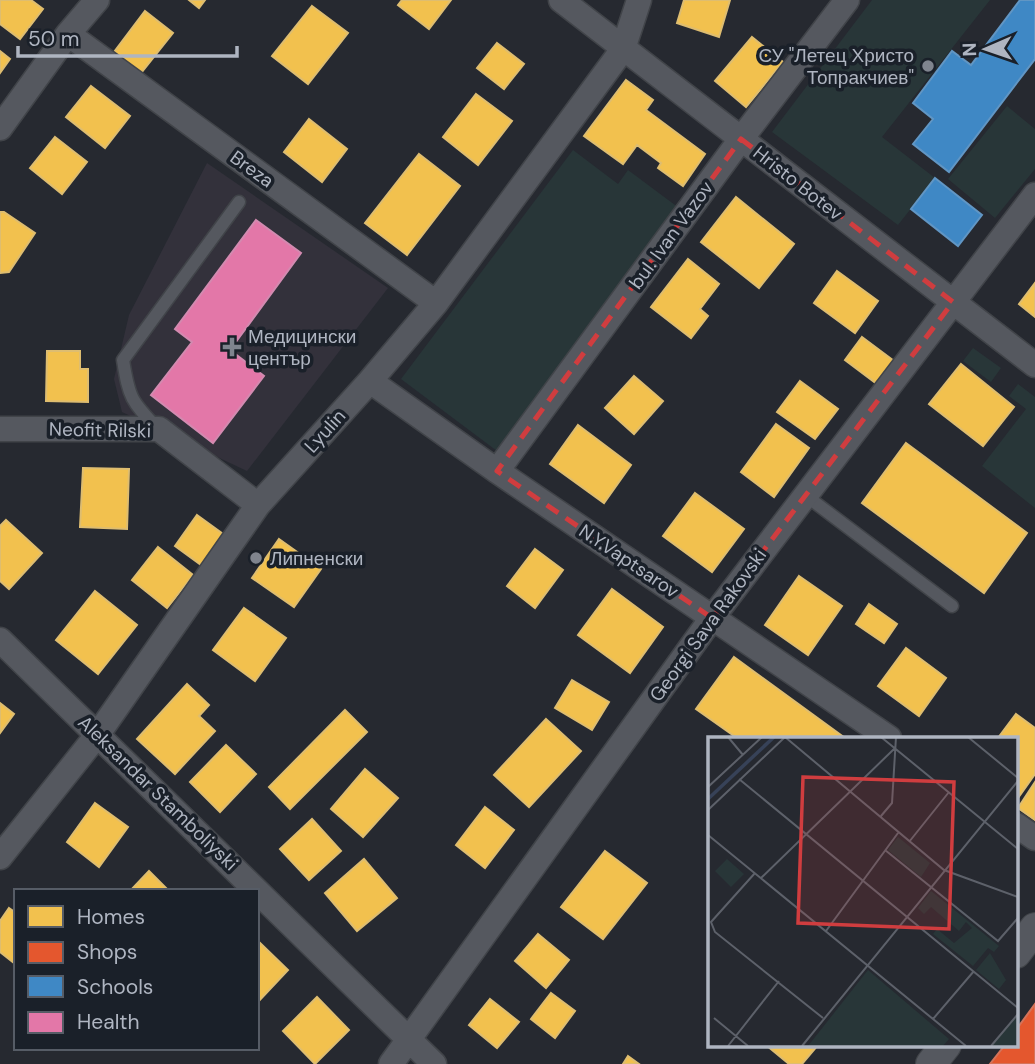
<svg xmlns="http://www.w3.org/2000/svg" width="1035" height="1064" font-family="'DM Sans',sans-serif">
	<rect width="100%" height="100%" fill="#262930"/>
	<path fill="#33313b" d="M207 163 388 288 247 471 122 412 114 379 129 315Z"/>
	<path fill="#283638" d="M872 0H990L882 137 935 178 898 225 772 132Z
		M1007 106 1035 129V169L995 218 948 179Z
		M573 150 618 184 628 170 679 208 497 451 401 379Z
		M973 348 1001 368 991 382 963 361Z
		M1018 384 1035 397V508L982 466 1026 409 1009 396Z"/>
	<path fill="#f2c14e" stroke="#debd70" stroke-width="2" d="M0 0H31L43 9 20 39 0 24Z
		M189 0H205L199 8Z
		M402 0H451L429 29 398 5Z
		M684 0H730L719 37 677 23Z
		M312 6 348 33 308 84 272 56Z
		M145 11 173 33 141 73 114 52Z
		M752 37 783 62 746 107 715 81Z
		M497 43 524 64 504 89 477 68Z
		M0 51 10 59 0 73Z
		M626 80 653 100 646 110 705 154 683 186 658 168 661 163 637 145 623 164 584 136Z
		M91 86 130 116 105 148 66 117Z
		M476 94 512 121 478 165 443 137Z
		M309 119 347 149 322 182 284 152Z
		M55 137 87 162 62 194 30 168Z
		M419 154 460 186 407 255 365 223Z
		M736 197 794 244 759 288 701 242Z
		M0 212H4L35 233 9 272 0 273Z
		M688 259 719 284 700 309 708 316 691 338 651 307Z
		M837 271 878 301 855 333 814 303Z
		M1035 283V317L1019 304Z
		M862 337 894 361 877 384 845 360Z
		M47 351H80V369H88V402L46 401Z
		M961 364 1014 407 983 446 929 404Z
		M634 376 663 401 634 434 605 408Z
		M800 381 838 409 815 439 777 412Z
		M776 424 809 448 774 497 741 472Z
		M578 425 631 465 604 503 550 464Z
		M906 443 1027 533 984 593 862 503Z
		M83 468 129 469 127 529 80 527Z
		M695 493 744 529 712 572 663 536Z
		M197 515 230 539 208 570 175 546Z
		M6 520 42 553 9 589 0 581V526Z
		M279 539 321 569 294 607 252 578Z
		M158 547 193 575 167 608 132 580Z
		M535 549 563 570 535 608 507 586Z
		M799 576 842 606 808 655 765 625Z
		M612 589 663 627 630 673 578 635Z
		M95 591 137 625 98 674 56 640Z
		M869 604 897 624 884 643 856 624Z
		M244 608 286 638 255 681 213 650Z
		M906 648 946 678 919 716 878 686Z
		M734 657 845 738H737L696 709Z
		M572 680 609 702 592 730 555 708Z
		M187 684 209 705 199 716 215 731 175 774 137 739Z
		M0 703 14 714 0 733Z
		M345 710 367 732 290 809 269 787Z
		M1016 714 1035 728V774L1018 798 1016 738H998Z
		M546 719 581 751 529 807 494 775Z
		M226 745 256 774 220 812 190 782Z
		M365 769 398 798 363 837 331 809Z
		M1035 782V820L1018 808Z
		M95 803 128 827 99 867 67 842Z
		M485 807 514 830 485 868 456 845Z
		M312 819 341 851 309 880 280 849Z
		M605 851 647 883 603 939 561 907Z
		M364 859 397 898 357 931 325 893Z
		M149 871 169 891H130Z
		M9 908 16 913 14 963 0 952V921Z
		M538 934 569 960 546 988 515 961Z
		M257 940 288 970 257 1003Z
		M551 993 575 1011 555 1038 531 1019Z
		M317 997 349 1030 315 1064 283 1031Z
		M490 999 519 1022 497 1048 469 1025Z
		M766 1045H818L802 1064H789Z
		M628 1056 639 1064H623Z"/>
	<path fill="#e4572e" stroke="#d4735a" stroke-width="2" d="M1035 1004V1064H990L1005 1045H1016V1030Z"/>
	<path fill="#3f88c5" stroke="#6196c4" stroke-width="2" d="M1020 0H1035V59L949 172 913 144 933 119 913 103 952 51 971 65Z
		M935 178 982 215 958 246 911 209Z"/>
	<path fill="#e377a8" stroke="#d38ab0" stroke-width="2" d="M256 220 301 253 230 350 264 376 213 443 151 395 192 342 175 329Z"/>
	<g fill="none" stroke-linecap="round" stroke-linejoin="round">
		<defs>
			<path id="service" d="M158 429C131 401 129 398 123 360L239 202
				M805 495 952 606"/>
			<path id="minor" d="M561 0 1035 365
				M68 34 436 303
				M0 128 68 34 97 0
				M370 381 497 471 889 738
				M0 429H159L258 505
				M497 471 741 139 847 0
				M0 640 434 1064
				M1016 825 1035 838
				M0 857 98 734 258 505 370 381 436 303 623 49 639 0
				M391 1064 712 618 1035 195"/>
			<path id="tertiary" d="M1016 953 1035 928
				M931 1064 946 1045"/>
		</defs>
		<use href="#service" stroke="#414449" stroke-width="15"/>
		<use href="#minor" stroke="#414449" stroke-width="27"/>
		<use href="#tertiary" stroke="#414449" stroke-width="32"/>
		<use href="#service" stroke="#55585f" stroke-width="12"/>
		<use href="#minor" stroke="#55585f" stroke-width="24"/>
		<use href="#tertiary" stroke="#55585f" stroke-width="30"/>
	</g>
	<path fill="none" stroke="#d03d3f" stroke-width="5" stroke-dasharray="14 9" stroke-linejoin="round" d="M741 139 953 302 712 618 497 471Z"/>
	<g fill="#7f848e" stroke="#1a2029" stroke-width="2.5">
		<circle cx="928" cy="66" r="7"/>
		<path d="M228.5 336.5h7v7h7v7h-7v7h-7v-7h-7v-7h7z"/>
		<circle cx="256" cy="558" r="7"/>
	</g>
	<g text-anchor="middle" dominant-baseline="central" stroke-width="7" stroke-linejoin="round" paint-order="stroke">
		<g font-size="19" fill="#afb5c1" stroke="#1a2029" text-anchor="start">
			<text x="914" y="55" text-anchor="end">СУ "Летец Христо<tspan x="914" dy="22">Топракчиев"</tspan></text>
			<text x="248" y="336">Медицински<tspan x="248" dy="22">център</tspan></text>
			<text x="270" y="558">Липненски</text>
		</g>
		<g font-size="19" fill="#afb5c1" stroke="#1a2029">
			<text transform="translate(252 169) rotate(36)">Breza</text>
			<text transform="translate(798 183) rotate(38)">Hristo Botev</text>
			<text transform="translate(671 235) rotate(-54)">bul. Ivan Vazov</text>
			<text transform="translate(100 430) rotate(1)">Neofit Rilski</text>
			<text transform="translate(325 431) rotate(-48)">Lyulin</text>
			<text transform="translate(629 561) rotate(34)">N.Y.Vaptsarov</text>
			<text transform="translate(708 625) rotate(-54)">Georgi Sava Rakovski</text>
			<text transform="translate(158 793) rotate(44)">Aleksandar Stamboliyski</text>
		</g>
	</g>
	<g transform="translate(708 737)">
		<rect width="310" height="310" fill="#262930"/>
		<path d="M190 100 222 126 213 140 180 113ZM19 122 36 137 23 150 7 134ZM223 154 291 209 286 215 280 211 265 229 225 197 229 192 246 206 264 191 258 185 251 194 223 170 216 177 210 171ZM282 216 298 243 291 252 268 233ZM160 233 241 302 235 309H100ZM310 277V309H283Z" fill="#283638"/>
		<path fill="none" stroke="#374258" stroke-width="3.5" d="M0 62 66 0"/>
		<path fill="none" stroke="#5d616a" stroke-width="2" d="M20 0 35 18M77 0 236 133 310 160M173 0 310 112M260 0 310 41M31 42 310 271M0 50 54 0M0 73 77 0M173 79 184 66 188 0M0 98 258 309M201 105 241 55M177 113 290 204 310 181M47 136 3 185 7 195 115 281M53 141 186 12M118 194 190 96M6 281 40 309M225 282 266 234M20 309 71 244M94 309 310 44M283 309 310 277"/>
		<path fill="#d03d3f" fill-opacity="0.15" stroke="#d03d3f" stroke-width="3.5" d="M95 40 246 45 241 192 90 186Z"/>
		<rect width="310" height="310" fill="none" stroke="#afb5c1" stroke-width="3.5"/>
	</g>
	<rect x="14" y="889" width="245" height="161" fill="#1a2029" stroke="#565c66" stroke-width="2"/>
	<rect x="28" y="906" width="35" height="21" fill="#f2c14e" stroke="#565c66" stroke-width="2"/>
	<text x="77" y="924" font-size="21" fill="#afb5c1">Homes</text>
	<rect x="28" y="942" width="35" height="21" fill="#e4572e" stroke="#565c66" stroke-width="2"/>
	<text x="77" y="959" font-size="21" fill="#afb5c1">Shops</text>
	<rect x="28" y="976" width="35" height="21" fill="#3f88c5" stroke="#565c66" stroke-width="2"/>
	<text x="77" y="994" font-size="21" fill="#afb5c1">Schools</text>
	<rect x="28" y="1012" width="35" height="21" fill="#e377a8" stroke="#565c66" stroke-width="2"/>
	<text x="77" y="1029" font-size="21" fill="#afb5c1">Health</text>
	<g transform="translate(986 49) rotate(268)" stroke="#1a2029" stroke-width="5" paint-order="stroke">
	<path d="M0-5L12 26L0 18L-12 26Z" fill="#afb5c1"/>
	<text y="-10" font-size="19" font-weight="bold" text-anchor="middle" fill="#afb5c1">N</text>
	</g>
	<path d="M18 46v10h219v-10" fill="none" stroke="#afb5c1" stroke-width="3.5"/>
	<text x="28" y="46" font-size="21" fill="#afb5c1" stroke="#1a2029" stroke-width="5" paint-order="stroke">50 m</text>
</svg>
